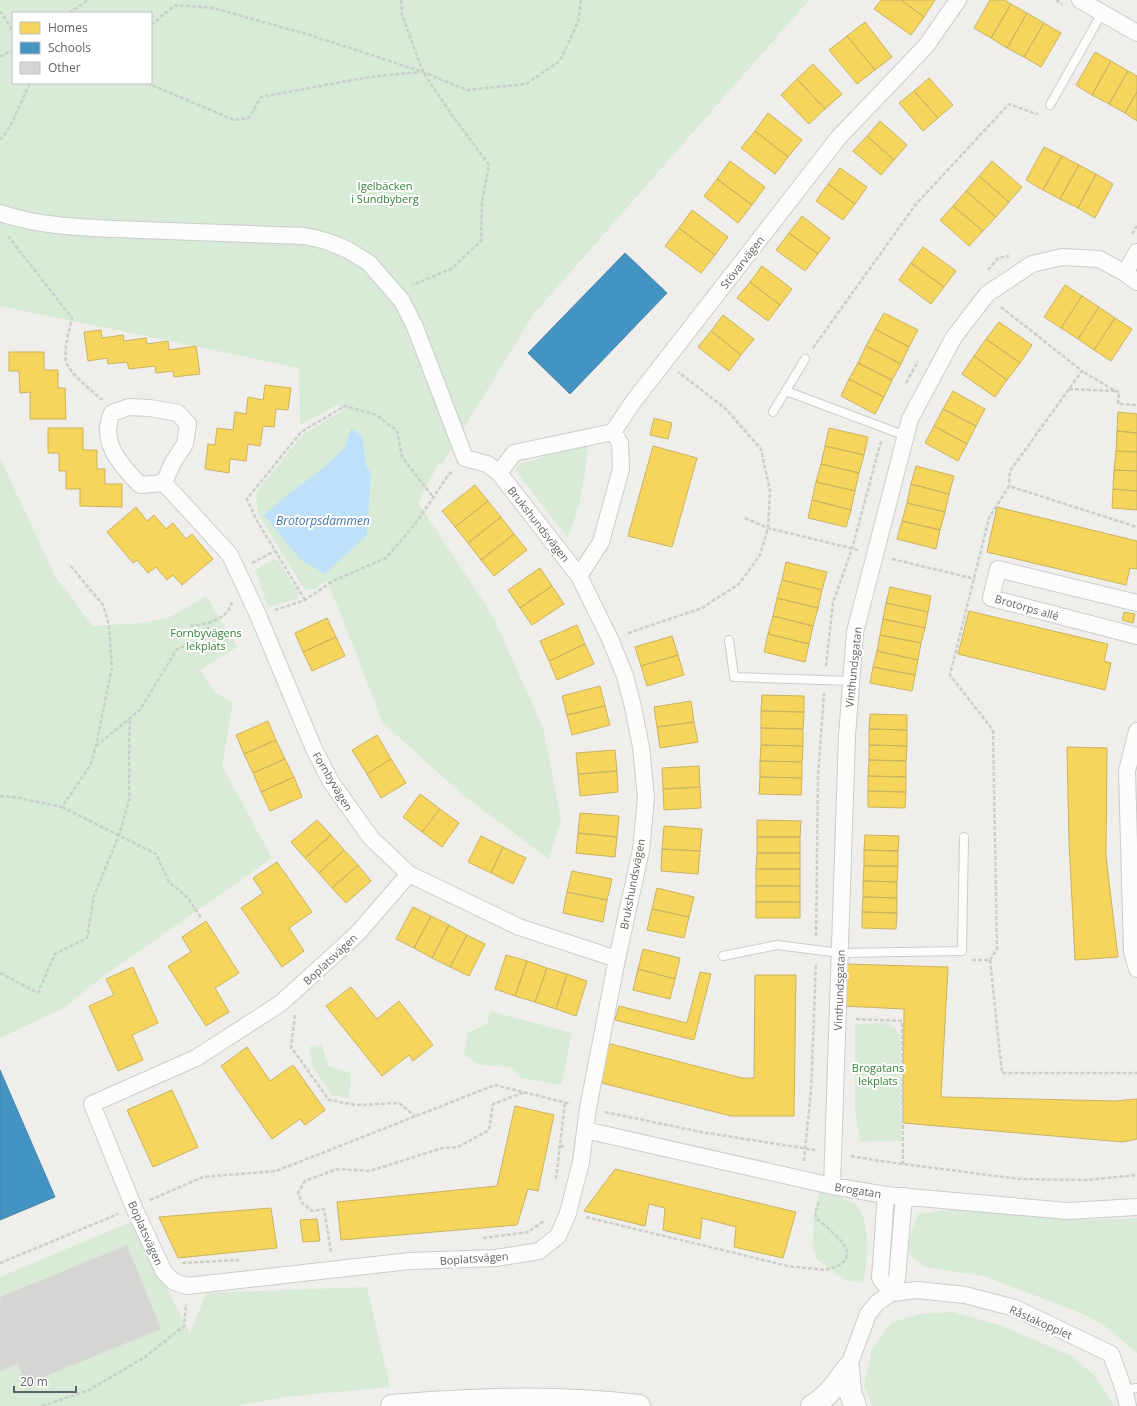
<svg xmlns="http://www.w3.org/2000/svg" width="1137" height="1406" font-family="'Open Sans',sans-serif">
	<rect width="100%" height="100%" fill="#efeeea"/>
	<path fill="#d8ebd6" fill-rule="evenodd" d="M0 0H809L533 315 442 464 439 462 418 503 493 616 543 728 561 819 549 859 463 795 382 722 351 640 327 580 314 590 304 589 258 514 256 495 259 489 302 435 342 411 339 404 300 425 299 368 0 306ZM13 13H151V83H13ZM350 429 362 436 366 465 371 473 322 469 345 448Z
		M588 445 585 473 579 506 568 538 515 470 519 464Z
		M0 458 55 576 93 626 141 623 168 618 206 596 237 647 200 670 216 693 233 703 222 766 272 858 102 977 64 1008 0 1038Z
		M274 559 278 560 299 594 298 599 268 607 255 570Z
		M490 1011 572 1033 561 1085 521 1078 510 1067 480 1065 464 1055 468 1033 487 1024Z
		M888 1023 896 1029 900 1037 901 1141 860 1142 855 1110V1024Z
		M322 1045 328 1066 351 1073 349 1098 332 1095 313 1067 309 1047Z
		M819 1191C830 1195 842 1197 852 1202 873 1213 867 1264 863 1283L844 1280 817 1259 813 1249 814 1216Z
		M955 1209 1070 1220 1137 1218V1353L1101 1323 1081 1313 984 1276 925 1267 910 1255 907 1244 918 1214Z
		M133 1221 190 1334 206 1293 367 1287 390 1387 284 1397 237 1406H0V1277Z
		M953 1312 1002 1326 1072 1356 1095 1376 1114 1406H872L864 1385 872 1349 892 1322 921 1314Z"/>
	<path fill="#bfe0f9" d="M351 428 362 436 366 465 371 473 367 535 325 574 300 559 264 515 291 492 322 469 345 448Z"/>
	<path fill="#f6d55c" stroke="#c9b360" d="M881 0H901L924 17 911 35 874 9Z
		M901 0H935L924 17Z
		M990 0H1005L1011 4 991 38 974 28Z
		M1011 4 1027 13 1007 48 991 38Z
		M1027 13 1044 23 1024 57 1007 48Z
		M865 22 892 57 875 70 847 36Z
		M1044 23 1061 33 1041 67 1024 57Z
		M847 36 875 70 857 84 829 50Z
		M1095 52 1111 61 1092 95 1076 85Z
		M1111 61 1128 71 1109 104 1092 95Z
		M813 64 842 94 825 109 797 79Z
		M1128 71 1137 76V92L1125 113 1109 104Z
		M929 78 953 105 938 118 914 91Z
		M797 79 825 109 809 124 781 95Z
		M914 91 938 118 923 131 899 103Z
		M1137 92V121L1125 113Z
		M768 113 802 140 788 157 755 131Z
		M880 121 907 145 894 160 867 136Z
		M755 131 788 157 775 174 741 148Z
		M867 136 894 160 881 175 853 151Z
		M1044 147 1062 156 1043 190 1026 180Z
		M1062 156 1079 165 1060 199 1043 190Z
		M730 161 765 187 752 205 717 179Z
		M992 161 1022 187 1009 202 979 176Z
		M1079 165 1096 174 1078 208 1060 199Z
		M840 168 867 187 855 204 828 184Z
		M1096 174 1113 184 1095 218 1078 208Z
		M979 176 1009 202 996 217 966 191Z
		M717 179 752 205 738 223 704 196Z
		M828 184 855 204 843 220 816 201Z
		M966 191 996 217 983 231 953 206Z
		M953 206 983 231 969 246 940 220Z
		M692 210 728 237 715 255 679 228Z
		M802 216 830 238 818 254 789 233Z
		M679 228 715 255 701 273 665 246Z
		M789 233 818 254 805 271 776 250Z
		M923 247 956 271 944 287 911 263Z
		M911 263 944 287 931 304 899 280Z
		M762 266 792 289 780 305 750 282Z
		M750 282 780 305 768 321 737 298Z
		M1065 285 1082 296 1061 328 1044 317Z
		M1082 296 1099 307 1078 339 1061 328Z
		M1099 307 1115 318 1094 350 1078 339Z
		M884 313 918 330 909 347 875 329Z
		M723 315 754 339 741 355 711 331Z
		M1115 318 1132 329 1111 361 1094 350Z
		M999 322 1032 345 1020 363 986 339Z
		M875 329 909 347 901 364 866 346Z
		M101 330 102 338 123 335 124 341 146 338 147 344 168 341 169 350 196 346 200 374 174 377 173 371 156 373 155 366 129 369 127 362 108 364 107 358 88 361 84 332Z
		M711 331 741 355 729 371 698 347Z
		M986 339 1020 363 1007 380 974 356Z
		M866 346 901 364 892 380 858 363Z
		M9 352H44V370H58V388H65L66 419H30V392L20 393 19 371H9Z
		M974 356 1007 380 995 397 962 374Z
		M858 363 892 380 884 397 849 379Z
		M849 379 884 397 875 414 841 396Z
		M265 385 291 388 288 410 276 409 274 427 263 426 260 446 248 444 246 461 230 459 229 473 205 469 208 444 215 445 217 428 233 430 235 412 246 414 248 397 263 400Z
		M953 391 985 409 976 426 943 409Z
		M943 409 976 426 967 444 934 426Z
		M1118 412 1137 414V433L1117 431Z
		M654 418 672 423 668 439 650 435Z
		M934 426 967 444 958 461 925 443Z
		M48 428H83V450H97V469H105V484H122V507L80 506V489H66V471H59V453H48Z
		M829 428 868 437 864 455 825 446Z
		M1117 431 1137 433V452L1116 451Z
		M653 446 697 458 672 547 628 536Z
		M825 446 864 455 859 473 821 464Z
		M1116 451 1137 452V471L1114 470Z
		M821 464 859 473 855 491 816 482Z
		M916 466 954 476 949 494 911 484Z
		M1114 470 1137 471V491L1113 489Z
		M816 482 855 491 851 510 812 500Z
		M911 484 949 494 945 512 907 503Z
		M475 485 488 501 455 527 442 511Z
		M1113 489 1137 491V510L1112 508Z
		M812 500 851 510 846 527 808 518Z
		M488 501 501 517 468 543 455 527Z
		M907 503 945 512 940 530 902 521Z
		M136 507 147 521 154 515 166 529 173 523 186 539 192 534 213 559 182 585 173 575 167 580 156 567 148 573 137 560 133 563 107 532Z
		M997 507 1137 541V569L1130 568 1126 585 987 552Z
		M501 517 514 534 481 560 468 543Z
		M902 521 940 530 936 549 897 539Z
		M514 534 527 550 494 576 481 560Z
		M786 562 827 572 822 590 782 580Z
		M540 568 552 586 520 608 508 590Z
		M782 580 822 590 818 608 777 598Z
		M552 586 564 604 532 625 520 608Z
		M890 587 931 596 928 612 886 603Z
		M777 598 818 608 813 626 773 616Z
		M886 603 928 612 925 628 883 619Z
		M969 611 1108 644 1104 661 1111 663 1105 690 958 654Z
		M1124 612 1135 614 1133 623 1122 620Z
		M773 616 813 626 809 644 768 634Z
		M327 618 336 637 303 652 295 633Z
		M883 619 925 628 921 643 880 635Z
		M577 625 585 644 549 661 540 641Z
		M768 634 809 644 805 662 764 652Z
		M880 635 921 643 918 660 877 651Z
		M672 636 678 655 641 666 635 647Z
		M336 637 345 656 312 671 303 652Z
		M585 644 594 664 557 680 549 661Z
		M877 651 918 660 915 675 873 667Z
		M678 655 684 675 647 686 641 666Z
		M873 667 915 675 912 691 870 683Z
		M600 686 605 706 567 715 562 696Z
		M762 695 804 696V712L761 711Z
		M691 701 694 722 657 727 654 707Z
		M605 706 610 725 572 735 567 715Z
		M761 711 804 712 803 729 761 728Z
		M870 714 907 715V730L869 729Z
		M268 721 276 740 244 754 236 735Z
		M694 722 698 742 660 748 657 727Z
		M761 728 803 729V746L761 745Z
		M869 729 907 730V746L869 745Z
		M377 735 391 759 367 774 352 750Z
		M276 740 285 759 253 773 244 754Z
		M761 745 803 746 802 762 760 761Z
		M869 745 907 746 906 761 869 760Z
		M1067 747 1107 748 1106 857 1118 957 1075 960 1069 842Z
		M615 750 617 771 578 774 576 753Z
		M285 759 294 777 261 792 253 773Z
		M391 759 406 783 381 798 367 774Z
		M869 760 906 761V777L868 776Z
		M760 761 802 762V778L760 777Z
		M699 766 700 787 663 789 662 768Z
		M617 771 618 792 580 796 578 774Z
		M868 776 906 777V792L868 791Z
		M294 777 302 797 270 811 261 792Z
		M760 777 802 778 801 795 759 794Z
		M700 787 701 808 664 810 663 789Z
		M868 791 906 792 905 808 868 807Z
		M420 794 440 809 422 832 403 817Z
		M440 809 459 823 442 847 422 832Z
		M580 813 619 816 617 837 578 833Z
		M317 820 331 835 305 858 291 842Z
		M757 820 801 821 800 837H757Z
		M664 826 702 829 700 851 662 849Z
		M578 833 617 837 615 857 576 853Z
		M331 835 344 850 319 873 305 858Z
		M865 835 899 836 898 851 864 850Z
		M481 836 503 847 491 873 468 862Z
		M757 837H800V853H757Z
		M503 847 526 858 513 884 491 873Z
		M662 849 700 851 698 874 661 871Z
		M344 850 358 865 332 888 319 873Z
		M864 850 898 851V866H864Z
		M757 853H800V869H756Z
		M277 862 312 912 289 928 304 951 282 967 241 908 263 893 253 878Z
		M358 865 371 881 346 903 332 888Z
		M864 866H898L897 882 863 881Z
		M756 869H800V886H756Z
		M572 871 612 879 607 900 567 892Z
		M863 881 897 882V898L863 897Z
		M756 886H800V902H756Z
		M657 888 694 897 689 917 652 909Z
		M567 892 607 900 603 922 563 913Z
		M863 897 897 898V913L862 912Z
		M756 902H800V918H756Z
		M413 907 431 916 414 948 396 939Z
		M652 909 689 917 684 938 647 930Z
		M862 912 897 913 896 929 862 928Z
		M431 916 449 925 432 958 414 948Z
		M206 921 239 973 215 988 229 1012 206 1026 168 966 191 952 182 937Z
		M449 925 467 935 450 967 432 958Z
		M467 935 485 944 469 976 450 967Z
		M643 949 680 958 675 979 638 969Z
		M506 955 527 961 515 996 495 989Z
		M527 961 547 968 535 1002 515 996Z
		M844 964 948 967 941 1097 1115 1101 1137 1099V1139L1123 1142 903 1123 904 1009 843 1006Z
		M133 967 158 1023 132 1035 143 1060 118 1071 89 1006 114 995 106 979Z
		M547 968 567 974 556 1009 535 1002Z
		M638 969 675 979 670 999 633 990Z
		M700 972 711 974 694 1040 615 1020 619 1006 687 1023Z
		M567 974 587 981 576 1016 556 1009Z
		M755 975H796L794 1116H731L598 1082 607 1043 742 1078H754Z
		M351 987 377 1019 399 1001 433 1045 413 1061 409 1055 382 1076 326 1006Z
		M247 1047 270 1081 293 1065 325 1110 305 1125 300 1119 272 1139 221 1066Z
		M172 1090 198 1147 153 1167 127 1110Z
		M515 1106 554 1115 538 1191 528 1189 517 1225 341 1240 337 1202 497 1186Z
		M615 1169 796 1212 783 1258 734 1247 736 1227 702 1218 700 1239 663 1230 665 1208 649 1204 645 1226 584 1211Z
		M271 1208 277 1248 178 1258 159 1217Z
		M317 1219 320 1241 303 1242 300 1220Z"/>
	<path fill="#4393c3" stroke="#4b85a8" d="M625 253 667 293 570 394 528 353Z
		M0 1070 55 1197 0 1220Z"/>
	<path fill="#d6d5d3" stroke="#deddd9" d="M127 1245 161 1329 26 1384 18 1364 0 1372V1297Z"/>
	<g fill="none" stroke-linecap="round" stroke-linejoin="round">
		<defs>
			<path id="lane" d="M1050 105 1102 13
				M786 391 906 436
				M773 412 805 359
				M729 640 734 677 851 681
				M723 956 777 945 840 953 962 951 964 837
				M1124 1390 1137 1388"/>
			<path id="street" d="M1080 0 1137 33
				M0 213C43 228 96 228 141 230 196 232 251 234 305 236L326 241 348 250 369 263 402 301 415 327 465 458 487 464 499 473 579 576 610 639 625 676 633 707 641 747 646 798 641 850 617 959 588 1108 581 1162 568 1213 558 1236 539 1251 496 1258 410 1261 187 1286 174 1282 164 1272 134 1208 92 1104 196 1058 281 1003 357 934 409 874
				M1125 273 1137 252
				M129 407 150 408 178 413 188 424 185 444 172 464 164 483 140 485C121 465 99 443 112 413Z
				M499 473 514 453 613 432 633 402 839 137 926 46 958 0
				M164 483 230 555 258 615 314 749 331 782 371 838 409 874 519 927 617 959
				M579 576 601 542 621 469 620 443 613 432
				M1137 603 998 569 991 598 1137 636
				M1137 731 1127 771 1132 951 1137 969
				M585 1130 832 1186 886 1195 1068 1211 1137 1207
				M832 1186 847 736 855 632 910 419 954 337 987 294 1032 264 1062 257 1099 259 1125 273 1137 282
				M886 1195 880 1278 891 1293
				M891 1293 897 1278 904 1196
				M848 1368 868 1314 877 1303 891 1293 917 1290 965 1295 1015 1308 1111 1354 1124 1390 1128 1406"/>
			<path id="secondary" d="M848 1368 850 1391 855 1406
				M392 1406C474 1399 556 1396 639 1406
				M812 1406C828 1397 838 1382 848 1368"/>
		</defs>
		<use href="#lane" stroke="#cbcccc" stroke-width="10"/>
		<use href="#street" stroke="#cbcccc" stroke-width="18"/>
		<use href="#secondary" stroke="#cacacb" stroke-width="24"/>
		<path stroke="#cacfcc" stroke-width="2.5" stroke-dasharray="4 2" stroke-linecap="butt" d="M401 0 402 15 423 72 452 115 489 165 482 201 481 241 451 269 412 285
			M1056 0 1062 4
			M0 11 13 31
			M69 13 88 0
			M151 25 175 5 213 8 310 35 423 72 467 90 526 84 560 61 578 22 581 0
			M0 57 13 50
			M147 83 234 120 249 118 261 97 369 77 420 72
			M0 140 10 127 30 83
			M1132 234 1137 226
			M8 236 72 318C69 331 64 347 66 361 68 372 93 392 102 400
			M988 270 998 258 1009 256
			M1001 307 1082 371 1010 471 1009 486
			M813 348 916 204 1009 104 1036 114 1038 113
			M906 383 918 361
			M1069 389 1115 391 1082 371
			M1115 391 1119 392 1118 404 1137 405
			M745 518 768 528 858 550
			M892 559 975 579
			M252 563 275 551
			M305 600 256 519 247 499 301 432 345 406 377 415 397 431 402 457 433 497
			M275 610 305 600 333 581 386 558 416 523 447 477 452 471
			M190 626C206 624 227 621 232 602
			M628 633 702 608 739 584 760 555 768 528 770 491 761 449 725 408 678 372
			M826 666 833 602 852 549 881 441
			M96 746 140 710 177 649 207 638 209 623
			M0 796 19 798 62 807 91 764 96 746 112 667 109 625 103 605 69 564
			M62 807 156 854 169 882 187 897 202 919
			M816 936 818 777 824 693
			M972 960H990L997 949 993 730 950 675 989 518 1009 486 1137 527
			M990 960 1002 1073H1137
			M0 973 38 993 55 954 87 938 94 896 119 835 129 800V742L130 719
			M295 1015 291 1047 329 1100 356 1105 399 1103 415 1116
			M856 1019 902 1021 903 1164
			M605 1112 701 1132 815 1150
			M560 1146 566 1147
			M851 1156 880 1161 1019 1179 1086 1180 1137 1175
			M804 1161 811 1090 816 963
			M556 1179 565 1102
			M150 1200 203 1177 276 1171 495 1085 571 1104
			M586 1217 788 1266 825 1270 838 1266 846 1260 847 1251 842 1242 827 1227 817 1219 815 1213 819 1202
			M483 1238 528 1232 544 1221
			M331 1252 324 1209 312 1211 302 1203 298 1193 305 1181 337 1169 370 1171 442 1148 458 1147 489 1130 493 1104 525 1092
			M0 1263 118 1214
			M182 1263 239 1260
			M42 1406 89 1390 145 1357 184 1326 186 1304"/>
		<use href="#lane" stroke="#fdfcfc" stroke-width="8"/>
		<use href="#street" stroke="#fdfcfc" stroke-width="16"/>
		<use href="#secondary" stroke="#fdfcfc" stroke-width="22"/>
	</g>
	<g text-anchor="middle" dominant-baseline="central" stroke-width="4" stroke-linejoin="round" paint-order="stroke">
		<g font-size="11" fill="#348238" stroke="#fff">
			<text x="385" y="185">Igelbäcken<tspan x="385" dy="13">i Sundbyberg</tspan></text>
			<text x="206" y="632">Fornbyvägens<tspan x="206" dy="13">lekplats</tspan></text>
			<text x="878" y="1067">Brogatans<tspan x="878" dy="13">lekplats</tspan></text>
		</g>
		<g font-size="11" fill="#5f6368" stroke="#fff">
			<text transform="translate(742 262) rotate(-52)">Stövarvägen</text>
			<text transform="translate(539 524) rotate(52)">Brukshundsvägen</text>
			<text transform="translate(1027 607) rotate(16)">Brotorps allé</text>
			<text transform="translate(853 667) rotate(-84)">Vinthundsgatan</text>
			<text transform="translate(333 781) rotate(59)">Fornbyvägen</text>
			<text transform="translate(632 884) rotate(-79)">Brukshundsvägen</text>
			<text transform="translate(330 959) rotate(-43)">Boplatsvägen</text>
			<text transform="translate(839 990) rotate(-88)">Vinthundsgatan</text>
			<text transform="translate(858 1190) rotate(9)">Brogatan</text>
			<text transform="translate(146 1233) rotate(66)">Boplatsvägen</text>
			<text transform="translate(474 1258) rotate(-4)">Boplatsvägen</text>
			<text transform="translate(1041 1322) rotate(24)">Råstakopplet</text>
		</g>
		<g font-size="12" font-style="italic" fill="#4174aa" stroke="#fff">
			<text x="323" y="520">Brotorpsdammen</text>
		</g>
	</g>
	<rect x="12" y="12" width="140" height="72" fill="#ffffff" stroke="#bfc1c3"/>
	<rect x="20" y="22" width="20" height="12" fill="#f6d55c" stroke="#bfc1c3"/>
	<text x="48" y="32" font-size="12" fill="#5f6368">Homes</text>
	<rect x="20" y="42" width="20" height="12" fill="#4393c3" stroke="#bfc1c3"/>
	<text x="48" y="52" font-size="12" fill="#5f6368">Schools</text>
	<rect x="20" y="62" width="20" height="12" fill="#d6d5d3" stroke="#bfc1c3"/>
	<text x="48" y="72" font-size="12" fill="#5f6368">Other</text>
	<path d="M14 1386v6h62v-6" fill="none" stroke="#5f6368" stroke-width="2"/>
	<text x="20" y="1386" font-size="12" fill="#5f6368" stroke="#ffffff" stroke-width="3" paint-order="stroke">20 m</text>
</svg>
